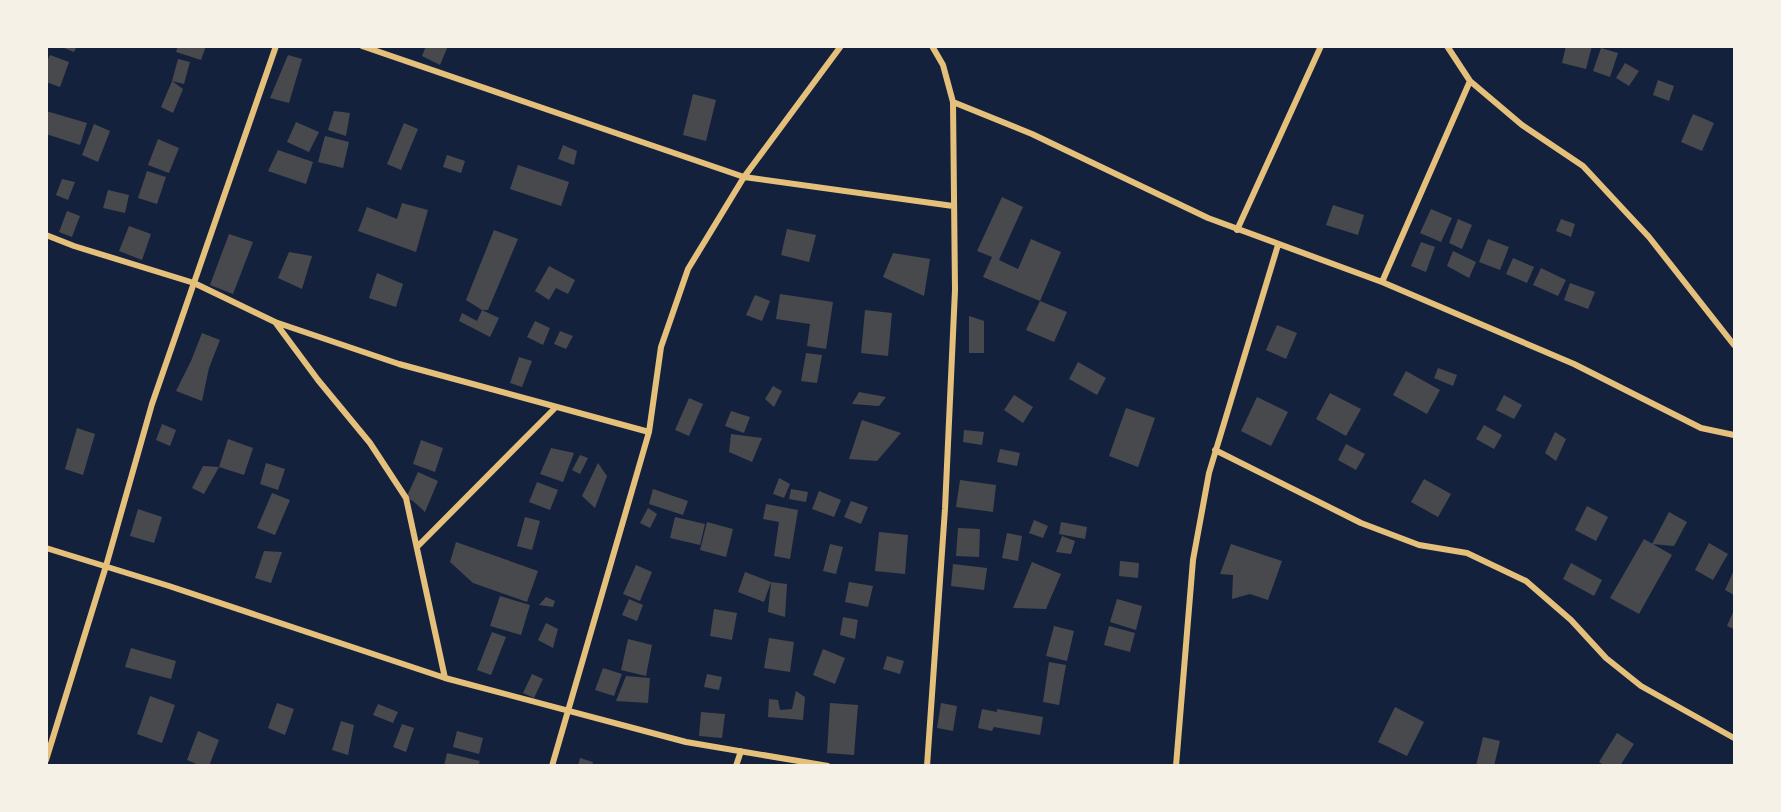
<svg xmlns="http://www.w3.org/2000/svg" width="1781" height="812" font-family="Bitter,serif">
	<rect width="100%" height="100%" fill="#14213d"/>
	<path fill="#48494c" d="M59 46H77L74 52Z
		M178 46H206L201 60 176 52Z
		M426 46H448L440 65 422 56Z
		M1566 46H1592L1586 69 1562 63Z
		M1601 48 1618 53 1610 77 1593 71Z
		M50 55 69 62 60 87 46 82V63Z
		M288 55 302 59 289 103 270 98Z
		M178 59 190 62 184 84 172 81 183 89 173 113 161 107 172 81Z
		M1625 63 1639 71 1629 86 1616 78Z
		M1658 80 1674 86 1669 101 1653 95Z
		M693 94 716 100 706 141 683 135Z
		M46 111 87 123 80 145 46 134Z
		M334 111 350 113 346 136 328 130Z
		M1693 114 1714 123 1702 151 1681 142Z
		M296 122 319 132 309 152 287 142Z
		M404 123 418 129 401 170 387 164Z
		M94 124 110 131 98 162 82 155Z
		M325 136 349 142 343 168 318 162Z
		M158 139 179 148 169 173 148 165Z
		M563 145 577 151 574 165 558 159Z
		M278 150 313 162 306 184 268 171Z
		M447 155 465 161 461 173 443 167Z
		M518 165 569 182 561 206 510 189Z
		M147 171 166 177 157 204 138 198Z
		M62 179 75 182 68 200 56 195Z
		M108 190 129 195 125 213 103 208Z
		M1002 197 1023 207 999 260 1018 269 1031 239 1061 252 1040 301 983 277 992 257 977 251Z
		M402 203 428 210 416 252 358 231 367 207 397 219Z
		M1333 205 1364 215 1358 235 1326 225Z
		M1431 209 1452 218 1441 242 1420 233Z
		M67 211 80 216 72 237 59 232Z
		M1458 219 1472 225 1462 249 1449 243Z
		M1561 219 1575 224 1571 237 1556 231Z
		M129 226 151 234 142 260 119 251Z
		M787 229 816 235 809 262 781 255Z
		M494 230 518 239 488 310H482L466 300Z
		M229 234 253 242 233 294 210 285Z
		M1488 239 1509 247 1500 270 1479 262Z
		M1421 242 1435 247 1426 272 1411 266Z
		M1453 251 1476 262 1469 278 1447 266Z
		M289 252 312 256 302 289 278 278Z
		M893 253 930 259 924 296 883 277Z
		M1513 258 1534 267 1527 283 1506 274Z
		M549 266 575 280 568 294 556 288 549 300 535 291Z
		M1541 268 1566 280 1558 296 1533 285Z
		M377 273 403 284 396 307 369 298Z
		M1570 283 1595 292 1588 309 1564 300Z
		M780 294 833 302 826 349 807 346 810 324 776 319Z
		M755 295 770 301 762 321 746 315Z
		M1040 301 1067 312 1054 342 1026 330Z
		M482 310 499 318 490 337 459 321 462 313 477 321Z
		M865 310 892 313 888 356 861 353Z
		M969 316 984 321V353H969Z
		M535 321 550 328 543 345 527 337Z
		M1277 325 1297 333 1286 359 1266 350Z
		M560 331 573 336 566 349 554 344Z
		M202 333 220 340 209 368 202 401 176 391 191 361Z
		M806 353 822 355 817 383 801 381Z
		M519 357 532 361 522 387 510 383Z
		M1078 362 1106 378 1097 395 1069 379Z
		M1438 368 1457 375 1453 386 1434 378Z
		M1406 371 1440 390 1427 414 1393 395Z
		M773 386 782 391 774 407 765 399Z
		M859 392 886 397 879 406 852 404Z
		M1330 393 1361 409 1346 436 1316 419Z
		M1014 395 1033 407 1023 423 1004 410Z
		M1504 395 1522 405 1514 419 1496 410Z
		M1257 397 1288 412 1271 446 1241 431Z
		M689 398 703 404 689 436 675 430Z
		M1126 408 1155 418 1138 467 1109 456Z
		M731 411 750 417 744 433 725 426Z
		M862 420 901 433 877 461 849 459Z
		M162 424 176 430 170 446 156 440Z
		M1484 425 1502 435 1494 449 1476 439Z
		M77 428 95 434 83 475 65 469Z
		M964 430 984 432 982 445 963 442Z
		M1555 432 1566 439 1556 461 1545 453Z
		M731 434 762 438 752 462 729 452Z
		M228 439 253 448 244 475 219 467Z
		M421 440 443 448 435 472 413 464Z
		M1346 444 1365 454 1356 470 1338 460Z
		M551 448 574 453 563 482 540 474Z
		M1000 449 1020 453 1017 466 997 462Z
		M580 455 588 458 580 474 572 470Z
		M266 463 285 469 278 490 260 484Z
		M598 463 607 476 595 508 582 496Z
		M203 466 219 467 204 494 192 488Z
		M418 472 438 481 425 512 413 501 406 498Z
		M779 478 790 484 784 498 773 494Z
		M1424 479 1451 494 1438 517 1411 502Z
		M960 480 996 485 993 512 956 507Z
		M537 482 558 490 550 510 529 502Z
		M653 489 688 501 683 515 649 504Z
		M791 489 808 492 806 502 789 499Z
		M819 491 841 500 834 517 812 509Z
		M272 493 290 500 275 535 257 528Z
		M851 501 868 507 861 524 844 517Z
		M766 504 798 510 790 559 774 556 779 522 763 519Z
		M1587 506 1608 517 1596 541 1575 530Z
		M648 508 657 514 650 528 640 523Z
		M138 509 162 517 154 543 130 536Z
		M1669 512 1687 522 1674 546 1652 544Z
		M525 517 540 521 532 550 517 546Z
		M675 517 705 524 700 545 670 538Z
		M1034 520 1048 526 1043 538 1029 533Z
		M707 522 733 529 726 557 700 550Z
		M1061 522 1087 527 1085 539 1059 534Z
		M958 528 980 529 979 557 956 556Z
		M879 532 908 535 905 574 875 571Z
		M1007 533 1022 536 1018 561 1002 558Z
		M1062 536 1075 541 1071 554 1056 552Z
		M1644 539 1672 555 1639 614 1610 598Z
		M456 542 538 571 527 602 473 583 450 562Z
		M1709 543 1728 554 1713 580 1695 570Z
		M830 544 843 547 836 574 823 571Z
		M1231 544 1282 561 1268 600 1250 594 1232 599 1233 575 1220 574Z
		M264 551 282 552 271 583 255 578Z
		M1120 561 1139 563 1138 578 1119 576Z
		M1032 562 1061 574 1046 609 1013 608Z
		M1571 563 1602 580 1594 596 1563 579Z
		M953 564 987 568 984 590 951 586Z
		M636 565 652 572 640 601 623 594Z
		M1734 570V595L1725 590Z
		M745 572 771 582 764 602 738 592Z
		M771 582 787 584 785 617 768 612Z
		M849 582 873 586 868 607 845 602Z
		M500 596 530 605 521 635 490 626Z
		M546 597 555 601 553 607 539 605Z
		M629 599 643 605 637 621 622 615Z
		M1117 599 1142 606 1136 630 1110 622Z
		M714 609 737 613 732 640 710 636Z
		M1734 610V629L1727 626Z
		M843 617 858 620 855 639 840 635Z
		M546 623 558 629 553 648 538 640Z
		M1054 626 1074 631 1067 661 1046 656Z
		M1109 626 1135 633 1130 652 1104 645Z
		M492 632 506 637 491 675 477 670Z
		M769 638 794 642 790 672 764 668Z
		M628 639 652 645 646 676 621 670Z
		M131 648 176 661 171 679 125 667Z
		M823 649 845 658 835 684 813 675Z
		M887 656 904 661 900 674 883 669Z
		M1049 662 1066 665 1059 705 1043 702Z
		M603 668 622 674 614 696 595 690Z
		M532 674 543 679 534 698 523 693Z
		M707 674 722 677 719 690 704 687Z
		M626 676 650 678 648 703 616 701Z
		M796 691 805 697 803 720 768 717 769 699 778 700 780 710 792 709Z
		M150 696 175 705 162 743 137 734Z
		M277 703 294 709 285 735 268 728Z
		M830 703 858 705 854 755 827 753Z
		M941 703 957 706 953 731 937 728Z
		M378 704 398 712 393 723 373 715Z
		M1395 707 1424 722 1407 756 1378 742Z
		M982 709 997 712V709L1043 717 1040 735 994 727 992 731 978 728Z
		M701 712 725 714 722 738 699 736Z
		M341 721 354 725 348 755 332 750Z
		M402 724 414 728 406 752 393 747Z
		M198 731 219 740 209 766H201L187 760Z
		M457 731 483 738 479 754 453 747Z
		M1617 733 1634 744 1620 766H1605L1599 762Z
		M1483 737 1500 741 1494 766H1476Z
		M447 753 480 761 478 766H444Z
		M580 758 593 762 592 766H578Z"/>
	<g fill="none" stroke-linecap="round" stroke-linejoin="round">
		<path stroke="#e5c07b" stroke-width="6" d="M362 46 744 177 953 206
			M1447 46 1470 81 1522 125 1583 166 1649 237 1734 345
			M953 102 1032 134 1208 218 1382 282 1574 364 1701 428 1734 435
			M1237 230 1321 46
			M46 235 74 246 194 283 275 322 399 364 649 432
			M1382 282 1470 81
			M275 322 318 380 370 443 406 498 445 678
			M1215 450 1361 523 1419 545 1467 553 1526 581 1571 620 1606 658 1641 686 1734 738
			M417 547 556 407
			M46 548 169 586 445 678 686 742 828 766
			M46 760 106 566 152 404 276 46
			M552 766 649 432 661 347 688 269 744 177 841 46
			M736 766 741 751
			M927 766 945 509 955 290 953 102 943 65 932 46
			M1176 766 1193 560 1209 473 1278 245"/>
	</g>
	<rect width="1781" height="812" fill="none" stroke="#f6f1e7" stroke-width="96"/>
</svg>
